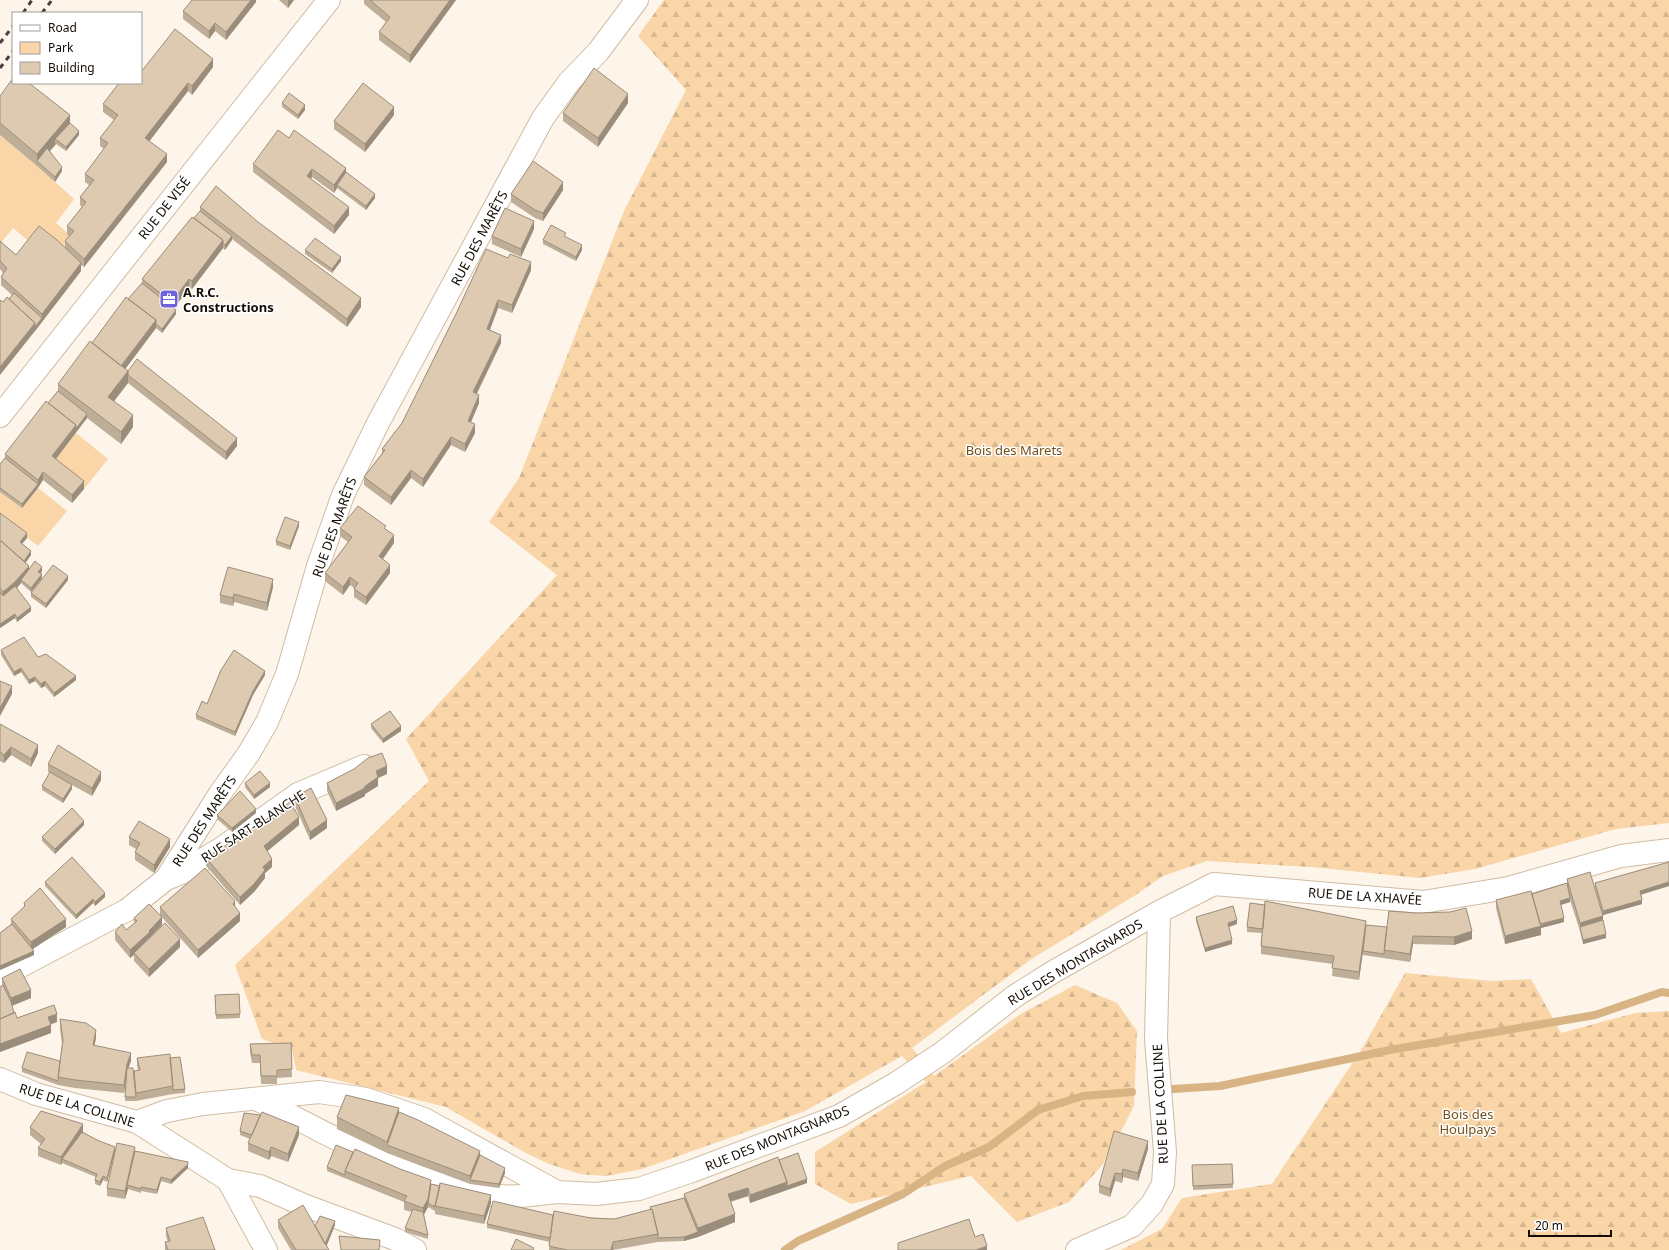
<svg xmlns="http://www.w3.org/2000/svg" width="1669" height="1250" font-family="'Noto Sans',sans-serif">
	<defs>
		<pattern id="forest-firs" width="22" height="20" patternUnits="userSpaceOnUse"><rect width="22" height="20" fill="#f9d5a8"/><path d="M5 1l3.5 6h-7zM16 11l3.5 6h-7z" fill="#d5b68f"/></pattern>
	</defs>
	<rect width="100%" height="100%" fill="#fdf4ea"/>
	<path fill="url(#forest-firs)" d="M664 0H1669V823L1616 829 1475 869 1420 878 1311 867 1207 861 1163 876 1134 896 1030 960 912 1048 934 1076 1019 1015 1075 985 1117 1003 1137 1031 1134 1106 1119 1135 1113 1138 1103 1164 1069 1202 1017 1222 971 1176 851 1204 815 1184V1152L926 1082 902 1056 805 1111 642 1169 606 1176 580 1174 549 1164 524 1152 446 1107 296 1070 292 1050 262 1039 235 965 429 781 406 739 557 575 489 522 519 478 624 211 686 90 638 36Z
		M1405 973 1492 981 1531 979 1561 1033 1635 1013 1669 1011V1250H1121L1162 1229 1182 1198 1272 1184 1363 1047Z"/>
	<path fill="#f9d5a8" d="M0 135 37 166 74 199 56 223 74 239 65 249 32 244 13 228 0 244Z
		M76 433 108 459 84 489 52 464Z
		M38 488 67 511 38 546 0 517V492L22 508Z"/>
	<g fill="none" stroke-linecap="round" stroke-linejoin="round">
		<path stroke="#d8b384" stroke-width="8" d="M1173 1089 1220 1086 1390 1050 1595 1015 1662 992 1669 993
			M785 1250 798 1241 903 1194 945 1166 989 1147 1038 1110 1083 1096 1132 1092"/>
		<defs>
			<path id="minor" d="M0 416 329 0
				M166 879 181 873 222 848 298 794 364 766
				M0 977 127 910 166 879 219 795 249 753 267 722 287 674 318 566 343 495 378 423 543 118 569 82 598 52 637 0
				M0 1079 36 1094 137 1122 228 1180 266 1250
				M258 1100C336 1135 412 1188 499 1196 518 1198 538 1194 557 1192
				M137 1122 167 1111 203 1104 319 1092 366 1099 424 1119 557 1192 596 1194 639 1189 692 1171 839 1116 895 1084 942 1053 1015 996 1053 972 1159 912 1214 884 1423 902 1508 888 1621 856 1669 850
				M228 1180 260 1186 306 1206 395 1239 415 1250
				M1077 1250 1132 1226 1152 1204 1163 1184 1165 1152 1156 1039 1159 912"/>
		</defs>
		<use href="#minor" stroke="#d0bca3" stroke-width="24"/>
		<use href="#minor" stroke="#fff" stroke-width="22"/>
		<path stroke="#484038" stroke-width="3" stroke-dasharray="5 5" stroke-linecap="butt" d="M23 13 32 0
			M42 13 52 0
			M0 43 13 26
			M0 68 13 51"/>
	</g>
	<path fill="#bfae97" d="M256 0V2L226 40 215 31 209 39 183 19V11Z
		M279 0H294L288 8Z
		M364 0H456L410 63 379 40V32L386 22 364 4Z
		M213 67 192 95 188 91 149 141 167 162 84 267 81 265V271L35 331 3 302 9 299 12 295 1 285V277L3 273 0 269V241L16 255 65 248V241L69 236 67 234V226L82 207 80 205V197L89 185 85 182V174L104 149 100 146V138L114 120 103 112V104Z
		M0 96 70 123 79 135 66 151 56 144 50 151 62 171 55 182 37 166 0 135Z
		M282 103 305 110 298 119 282 107Z
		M628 103 598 147 563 121V113Z
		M394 115 365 152 334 129V121Z
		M289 138 346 168V172L375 198 366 210 337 188 334 193 312 177 311 179 349 215 334 234 253 172V164Z
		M563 190 543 221 535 218 511 202V194Z
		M200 207 258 222 361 307 347 327 232 239 225 250 223 248 192 289 189 288 174 308 176 314 162 333 156 328 125 369 237 446 226 460 128 383 114 401 133 427 121 444 87 418 56 459 84 489 72 503 43 480 22 508 0 492V464L5 458V454L58 391V384L142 283V279L200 211Z
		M534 229 521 257 492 244V236Z
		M566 237 582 250 576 261 543 244V240Z
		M305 250 341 261 332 273 305 254Z
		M531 270 512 313 498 308 490 330 501 343 477 394 479 403 471 422 475 433 465 452 451 445 423 487 411 478 391 505 364 485V477L382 453V449L402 423 455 316Z
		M0 513 27 538 22 544 31 555 25 563 29 569 42 571 41 573 42 578 31 592 21 583 17 588 31 611 17 622 15 618 0 628Z
		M299 526 290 550 276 545V541Z
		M340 528 386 529 394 543 383 559 390 573 366 605 354 597V588L350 585 343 595 325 581V573L348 542 340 536Z
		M68 580 46 608 31 597V593Z
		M273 587 267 611 234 602 233 606 220 603V595Z
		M1 650 38 657 76 680 54 697 45 686 41 688 35 681 29 684 21 672 14 676 1 655Z
		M265 675 253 695 235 736 196 719V715L207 704Z
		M0 724 38 753 31 767 11 755 4 763 0 761Z
		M371 724 401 731 383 743 371 728Z
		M48 764 101 780 92 796 61 779 72 789 63 803 42 790V786L50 773 48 772Z
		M387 774 378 778V786L365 794V796L336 811 327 791V783Z
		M245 783 270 787 254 799 245 787Z
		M295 797 327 828 310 840 295 806Z
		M256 813 232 832 217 819V815Z
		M84 825 55 854 42 841V837Z
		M299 825 267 851 272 867 265 873V878L254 892 240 905 206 866V858Z
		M129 837 170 847 154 873 135 860V852L136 849 129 845Z
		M1669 862V886L1641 894 1642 904 1603 915 1595 887V883Z
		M1567 879 1603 920 1606 938 1583 944 1580 931 1570 900V902L1561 905 1564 922 1541 928V935L1505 944 1496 908V900L1532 894 1567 883Z
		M45 882 105 897 95 906 93 903 76 919 45 886Z
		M24 903 66 927 33 949 34 955 0 970V933L11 924V919L24 908Z
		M160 907H235L240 921 198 958 160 915Z
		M1196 917 1237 924 1229 927 1232 944 1205 952 1196 921Z
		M134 918 162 925 155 932 180 947 149 977 134 961V955L130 958 115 940V932L126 930 134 924Z
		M1366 925 1472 939 1454 945 1413 944 1410 962 1363 955V952L1359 980 1332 976 1333 964 1261 954V946L1262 933 1247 932V927Z
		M2 978 31 998 12 1006 14 1013 17 1018 57 1022 51 1024V1033L0 1052V987L2 985Z
		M215 999 240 1014V1018L216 1019Z
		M60 1019 96 1038 94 1045 131 1061 128 1068 134 1073 138 1070 137 1066V1058H170L185 1089V1093L173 1094 136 1101H125L126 1078 124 1093 75 1088 58 1085 22 1072V1068L60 1061 62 1044 60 1028Z
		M291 1043 292 1077 277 1078V1084H261L260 1063H252L250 1052V1044Z
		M399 1112 480 1155 505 1173 499 1188 470 1184 387 1153 337 1129V1117Z
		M30 1127 83 1132 115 1151 107 1182 103 1180 100 1186 95 1184V1180L96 1177 62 1163 61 1165 38 1156V1148L41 1144 30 1135Z
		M240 1131 299 1135 288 1162 271 1156 269 1160 248 1151V1143L250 1139 240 1135Z
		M1148 1149 1138 1181 1123 1177 1122 1183 1115 1181 1110 1197 1099 1193V1185Z
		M135 1151 188 1166V1168L171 1184 161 1181 157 1194 141 1191V1193L128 1189 125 1199 107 1196V1188Z
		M779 1160 807 1183 750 1203 748 1196 731 1202 735 1222 698 1237 684 1241 658 1242 613 1250H549L550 1242 487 1228V1224L553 1215 614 1219 650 1210V1207L684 1198V1194Z
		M1232 1164 1233 1188 1193 1190 1192 1165Z
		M327 1167 431 1184 491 1203 484 1224 435 1214V1211L428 1207 424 1215 428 1235V1239L405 1232V1228L412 1212 404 1210V1202L327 1171Z
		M278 1220 315 1226 335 1225 326 1246 329 1250H291L278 1228Z
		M166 1228 215 1250H165V1242H168L166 1236Z"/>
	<path fill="#9b8d7b" d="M251 0H256V2L226 40V32Z
		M288 0H294L288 8Z
		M450 0H456L410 63V55Z
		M215 23V31L209 39V31Z
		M213 59V67L192 95V86Z
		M188 83V91L145 147V138Z
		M628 94V103L598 147V138Z
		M305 105V110L298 119V115Z
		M394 107V115L365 152V144Z
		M70 115V127L55 139V143L56 144 39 163 37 161V154Z
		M79 131V135L66 151V147Z
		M167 154V162L84 267V259Z
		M62 167V171L55 182V177Z
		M346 168V176L337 185V188L334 193V185Z
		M312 169V177L307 184V176Z
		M563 182V190L543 221V213Z
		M375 194V198L366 210V206Z
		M349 207V215L334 234V226Z
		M534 221V229L521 257V249Z
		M232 236V240L225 250V245Z
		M223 240V248L192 289V281Z
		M582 245V250L576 261V257Z
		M341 257V261L332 273V269Z
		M531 262V270L512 313V305Z
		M81 263V271L35 331 0 375V367L35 323 42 318V314Z
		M189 279V288L172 311V302Z
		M361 298V307L347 327V319Z
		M498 300V308L487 337V329Z
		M176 310V314L162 333V329Z
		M156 320V328L120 376V368Z
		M501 335V343L473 400V392Z
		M128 371V383L108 409V397Z
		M479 395V403L468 429V421Z
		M87 414V418L52 464V456L76 425Z
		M133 415V427L121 444V432Z
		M475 424V433L465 452V444Z
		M451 437V445L423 487V479Z
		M237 438V446L226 460V452Z
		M411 470V478L391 505V497Z
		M43 472V480L38 488V480Z
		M84 481V489L72 503V495Z
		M38 484V488L22 508V504Z
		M299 522V526L290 550V546Z
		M27 533V538L20 546V542Z
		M394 535V543L379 564V556Z
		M31 551V555L22 568V564Z
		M390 565V573L366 605V597Z
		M29 566V574L21 580V583L15 590 3 600V592Z
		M42 567V571L38 576V572Z
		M42 574V578L31 592V588Z
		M68 576V580L46 608V604Z
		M350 577V585L343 595V587Z
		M273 579V587L267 611V603Z
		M234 594V602L233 606V598Z
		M31 607V611L17 622V618Z
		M15 614V618L0 628V624Z
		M21 668V672L14 676V672Z
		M265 671V675L253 695 235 736V732L253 691Z
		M76 676V680L54 697V693Z
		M35 677V681L29 684V680Z
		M45 681V686L41 688V684Z
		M12 686V694L0 716V708Z
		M401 726V731L383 743V739Z
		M38 745V753L31 767V759Z
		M11 747V755L4 763V755Z
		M387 766V774L378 778V786L365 794V796L336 811V803L364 787 376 771Z
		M101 772V780L92 796V788Z
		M270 783V787L254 799V795Z
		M72 785V789L63 803V799Z
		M256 809V813L232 832V828Z
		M299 817V825L264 854V846Z
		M327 820V828L310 840V832Z
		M84 821V825L55 854V849Z
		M170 839V847L154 873V865Z
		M272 859V867L265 873V878L254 892 240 905V897L263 867Z
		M1669 882V886L1640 895V891Z
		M105 893V897L95 906V902Z
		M1570 898V902L1560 905V901Z
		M93 899V903L76 919V915Z
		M1642 900V904L1603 915V911Z
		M235 901V909L233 904Z
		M240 913V921L198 958V950Z
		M1603 916V924L1580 927V923Z
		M162 917V925L134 953V955L130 958V950Z
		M1564 918V922L1541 928V935L1505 944V936L1540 925Z
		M66 919V927L31 950V942Z
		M1237 920V924L1228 927V923Z
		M1366 921V929L1359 980V972Z
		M1472 931V939L1454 945V937Z
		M1606 934V938L1583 944V940Z
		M1413 936V944L1410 962V954Z
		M180 939V947L149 977V969Z
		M1232 940V944L1205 952V948Z
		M34 951V955L0 970V966Z
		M31 990V998L11 1006V998Z
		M57 1014V1022L48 1025V1017Z
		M51 1025V1033L0 1052V1044Z
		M96 1030V1038L93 1053V1045Z
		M131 1053V1061L127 1072 124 1093V1085L127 1064Z
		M399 1108V1120L387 1145V1142Z
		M83 1124V1132L64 1160 62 1159V1163L61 1165V1157Z
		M299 1127V1135L288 1162V1154Z
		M1148 1141V1149L1138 1181V1173Z
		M115 1147V1151L107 1182V1178Z
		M135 1147V1156L127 1185 128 1189 125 1199V1191Z
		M271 1147V1156L269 1160V1152Z
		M480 1151V1159L470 1180V1176Z
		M188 1162V1168L171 1184V1180Z
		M505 1168V1173L499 1188V1184Z
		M1123 1169V1177L1122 1183V1174Z
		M1115 1173V1181L1110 1197V1189Z
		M103 1176V1180L100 1186V1182Z
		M161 1177V1181L157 1194V1190Z
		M807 1179V1183L750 1203V1195L787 1182Z
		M431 1180V1189L428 1203V1207L423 1216V1208Z
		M748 1188V1196L728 1202V1194Z
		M491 1195V1203L484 1224V1216Z
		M735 1214V1222L698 1237 684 1241V1237L698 1232V1228Z
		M335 1221V1225L325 1250V1245Z
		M613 1242V1250H611Z
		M987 1246V1250H976Z"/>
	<path fill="#decab0" stroke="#9b8d7b" d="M192 0H251L226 32 215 23 209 31 183 11Z
		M370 0H450L410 55 379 32 390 17Z
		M175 29 213 59 192 86 188 83 145 138 167 154 84 259 65 241 74 231 67 226 86 202 80 197 94 180 85 174 108 143 100 138 118 115 103 104 119 83H141V72Z
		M594 68 628 94 598 138 563 113Z
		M13 78V83H29L70 115 37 154 0 123V96Z
		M363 83 394 107 365 144 334 121Z
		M289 93 305 105 298 115 282 103Z
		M70 123 79 131 66 147 55 139Z
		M278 130 289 138 294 130 346 168 334 185 312 169 307 176 349 207 334 226 253 164Z
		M47 148 62 167 55 177 37 161Z
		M533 161 563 182 543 213 535 210 511 194Z
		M346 172 375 194 366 206 337 185Z
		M216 186 258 222 361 298 347 319 200 207Z
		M505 208 534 221 521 249 492 236Z
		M200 211 232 236 225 245 223 244V240L194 218Z
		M192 217 223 240 192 281 189 279 172 302 142 279Z
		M551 225 566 233 564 236 582 245 576 257 543 240Z
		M39 226 57 240 81 263 42 314 1 277 7 268 0 261V241L16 255Z
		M315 238 341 257 332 269 305 250Z
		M486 249 508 258 510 254 531 262 512 305 498 300 487 329 501 335 473 392 479 395 468 421 475 424 465 444 451 437 423 479 411 470 391 497 364 477 385 450 382 449 402 423 455 316Z
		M142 283 176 310 162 329 156 324V320L128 299Z
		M14 293 42 318 35 327V323L9 299Z
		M7 297 35 323 0 367V300L3 302Z
		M126 297 156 320 121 366 92 343Z
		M90 341 128 371 108 397 133 415 121 432 58 384Z
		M137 359 237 438 226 452 128 375V371Z
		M58 391 87 414 76 429V425L48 403Z
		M46 401 76 425 52 456 84 481 72 495 43 472 38 480 5 454Z
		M5 458 38 484 22 504 0 488V464Z
		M358 506 386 526 384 528 394 535 379 556 390 565 366 597 354 589 358 583 350 577 343 587 325 573 352 537 340 528Z
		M0 513 27 533 20 542 31 551 24 561 1 541 0 542Z
		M285 517 299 522 290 546 276 541Z
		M1 541 29 566 15 582 3 592 0 588V542Z
		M35 561 42 567 38 572 42 574 31 588 21 580Z
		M53 565 68 576 46 604 31 593Z
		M228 567 273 579 267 603 234 594 233 598 220 595Z
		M15 586 31 607 17 618 15 614 0 624V592L3 596Z
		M24 637 38 657 46 654 76 676 54 693 45 681 41 684 35 677 29 680 21 668 14 672 1 650Z
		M234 650 265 671 253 691 235 732 196 715 202 701 207 704 221 670Z
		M0 681 12 686 0 708Z
		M390 711 401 726 383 739 371 724Z
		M0 724 38 745 31 759 11 747 4 755 0 752Z
		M58 745 101 772 92 788 48 764Z
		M382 753 387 766 376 771 378 777 364 787 365 788 336 803 327 783 354 769 368 758Z
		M260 771 270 783 254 795 245 783Z
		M50 772 72 785 63 799 42 786Z
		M311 788 327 820 310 832 295 797Z
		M240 791 256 809 232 828 217 815Z
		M290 802 299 817 264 846 272 859 263 867 265 870 254 884 240 897 206 858 270 817Z
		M72 808 84 821 55 849 42 837Z
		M139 821 170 839 154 865 135 852 140 843 129 837Z
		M72 857 105 893 95 902 93 899 76 915 45 882Z
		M1669 862V882L1640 891 1642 900 1603 911 1595 883Z
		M205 868 235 901 233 904 240 913 198 950 160 907Z
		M1590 872 1603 916 1580 923 1567 879Z
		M1567 883 1570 898 1560 901 1564 918 1540 924 1532 894Z
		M40 888 66 919 31 942 11 919 25 906 24 903Z
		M1531 891 1541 926 1505 936 1496 900Z
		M1265 901 1366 921 1359 972 1332 968 1334 956 1261 946Z
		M1250 903 1265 905 1263 929 1247 927Z
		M149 904 162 917 149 931 150 932 130 950 115 932 122 924 126 930 137 921 134 918Z
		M1233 906 1237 920 1228 923 1232 940 1205 948 1196 917Z
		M1466 908 1472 931 1454 937 1413 936 1410 954 1384 950 1389 911 1416 913 1450 912Z
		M1603 920 1606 934 1583 940 1580 927Z
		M165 923 180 939 149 969 134 953Z
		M12 924 34 951 0 966V933Z
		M1366 925 1387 927 1384 954 1363 951Z
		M20 969 31 990 11 998 2 978Z
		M3 985 11 1002 14 1013 0 1019V987Z
		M239 994 240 1014 216 1015 215 995Z
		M54 1005 57 1014 48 1017 51 1025 0 1044V1019L15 1012 17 1018Z
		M60 1019 86 1023 96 1030 93 1045 131 1053 127 1064 124 1085 75 1080 58 1077 63 1040Z
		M291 1043 292 1069 277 1070V1076H261L260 1055H252L250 1044Z
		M27 1052 60 1061 58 1081 22 1068Z
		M170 1054 173 1086 136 1093 134 1071 140 1070 137 1058Z
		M180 1057 185 1089 173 1090 170 1058Z
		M127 1068H133L136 1097H125Z
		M346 1095 399 1108 387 1142 337 1117Z
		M41 1111 83 1124 61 1157 38 1148 45 1139 30 1127Z
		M262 1112 299 1127 288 1154 271 1147 269 1152 248 1143Z
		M399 1112 418 1120 480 1151 470 1176 387 1145Z
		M244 1113 260 1115 252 1135 240 1131Z
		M1114 1131 1148 1141 1138 1173 1123 1169 1122 1174 1115 1173 1110 1189 1099 1185Z
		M82 1132 97 1140 115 1147 107 1178 103 1176 100 1182 95 1180 97 1174 62 1159Z
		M117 1143 135 1147 125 1191 107 1188Z
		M336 1145 353 1152 345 1171V1175L327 1167Z
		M355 1149 400 1169 431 1180 428 1199 423 1208 404 1201 407 1196 345 1171Z
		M135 1151 188 1162V1164L171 1180 161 1177 157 1190 141 1187V1189L127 1185Z
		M798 1153 807 1179 787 1186V1182L779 1160Z
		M480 1155 505 1168 499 1184 470 1180Z
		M778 1157 787 1182 750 1195 748 1188 728 1194 735 1214 698 1228 684 1194Z
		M1232 1164 1233 1184 1193 1186 1192 1165Z
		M440 1183 491 1195 484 1216 435 1206Z
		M431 1184 440 1186 435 1207 428 1203Z
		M684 1198 698 1232 684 1237 658 1238V1234L652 1209 651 1210 650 1207Z
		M493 1201 553 1215 550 1238 487 1224Z
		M303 1205 329 1250H296L278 1220Z
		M413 1209 423 1212 428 1235 405 1228Z
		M652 1209 658 1234 613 1242 611 1250H567L549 1246 554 1211 591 1218 614 1219Z
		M320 1216 335 1221 325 1244 315 1226Z
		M203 1217 215 1250H168L165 1242 170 1241 166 1228Z
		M969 1219 975 1237 983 1234 987 1246 976 1250H898V1243Z
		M339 1236 380 1240 379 1250H341Z
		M516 1239 534 1248 533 1250H511Z"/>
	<defs>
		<symbol id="office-square" viewBox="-11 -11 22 22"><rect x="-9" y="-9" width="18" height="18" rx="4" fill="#6e63dd" stroke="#fff"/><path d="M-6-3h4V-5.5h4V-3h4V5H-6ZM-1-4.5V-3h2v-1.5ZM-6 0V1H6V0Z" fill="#fff"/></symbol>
	</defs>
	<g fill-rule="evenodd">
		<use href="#office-square" x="158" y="288" width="22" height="22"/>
	</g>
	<g text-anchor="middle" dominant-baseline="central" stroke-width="3" stroke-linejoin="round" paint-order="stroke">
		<g font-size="13" fill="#130c04" stroke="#fff">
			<text transform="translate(164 208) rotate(-52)">RUE DE VISÉ</text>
			<text transform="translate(479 238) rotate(-62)">RUE DES MARÊTS</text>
			<text transform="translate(334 527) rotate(-70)">RUE DES MARÊTS</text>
			<text transform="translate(204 821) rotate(-57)">RUE DES MARÊTS</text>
			<text transform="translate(253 826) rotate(-33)">RUE SART-BLANCHE</text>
			<text transform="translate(1365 896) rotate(4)">RUE DE LA XHAVÉE</text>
			<text transform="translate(1075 962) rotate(-31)">RUE DES MONTAGNARDS</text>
			<text transform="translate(1160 1104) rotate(-93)">RUE DE LA COLLINE</text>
			<text transform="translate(77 1105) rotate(17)">RUE DE LA COLLINE</text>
			<text transform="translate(777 1138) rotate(-22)">RUE DES MONTAGNARDS</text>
		</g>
		<g font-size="13" font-weight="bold" fill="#130c04" stroke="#fff" text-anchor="start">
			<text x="183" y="292">A.R.C.<tspan x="183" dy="15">Constructions</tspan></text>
		</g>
		<g font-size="13" fill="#745019" stroke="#fff">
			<text x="1014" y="450">Bois des Marets</text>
			<text x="1468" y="1114">Bois des<tspan x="1468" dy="15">Houlpays</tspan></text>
		</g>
	</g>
	<rect x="12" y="12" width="130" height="72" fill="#ffffff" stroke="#a19e9b"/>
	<rect x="20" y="25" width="20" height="6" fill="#ffffff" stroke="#a19e9b"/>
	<text x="48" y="32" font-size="12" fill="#130c04">Road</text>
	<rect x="20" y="42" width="20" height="12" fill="#f9d5a8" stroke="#a19e9b"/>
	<text x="48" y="52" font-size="12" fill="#130c04">Park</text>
	<rect x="20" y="62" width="20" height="12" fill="#decab0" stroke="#a19e9b"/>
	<text x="48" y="72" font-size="12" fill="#130c04">Building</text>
	<path d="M1529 1230v6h82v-6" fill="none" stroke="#130c04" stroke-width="2"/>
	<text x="1535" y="1230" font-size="12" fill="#130c04" stroke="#ffffff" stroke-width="3" paint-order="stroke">20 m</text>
</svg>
